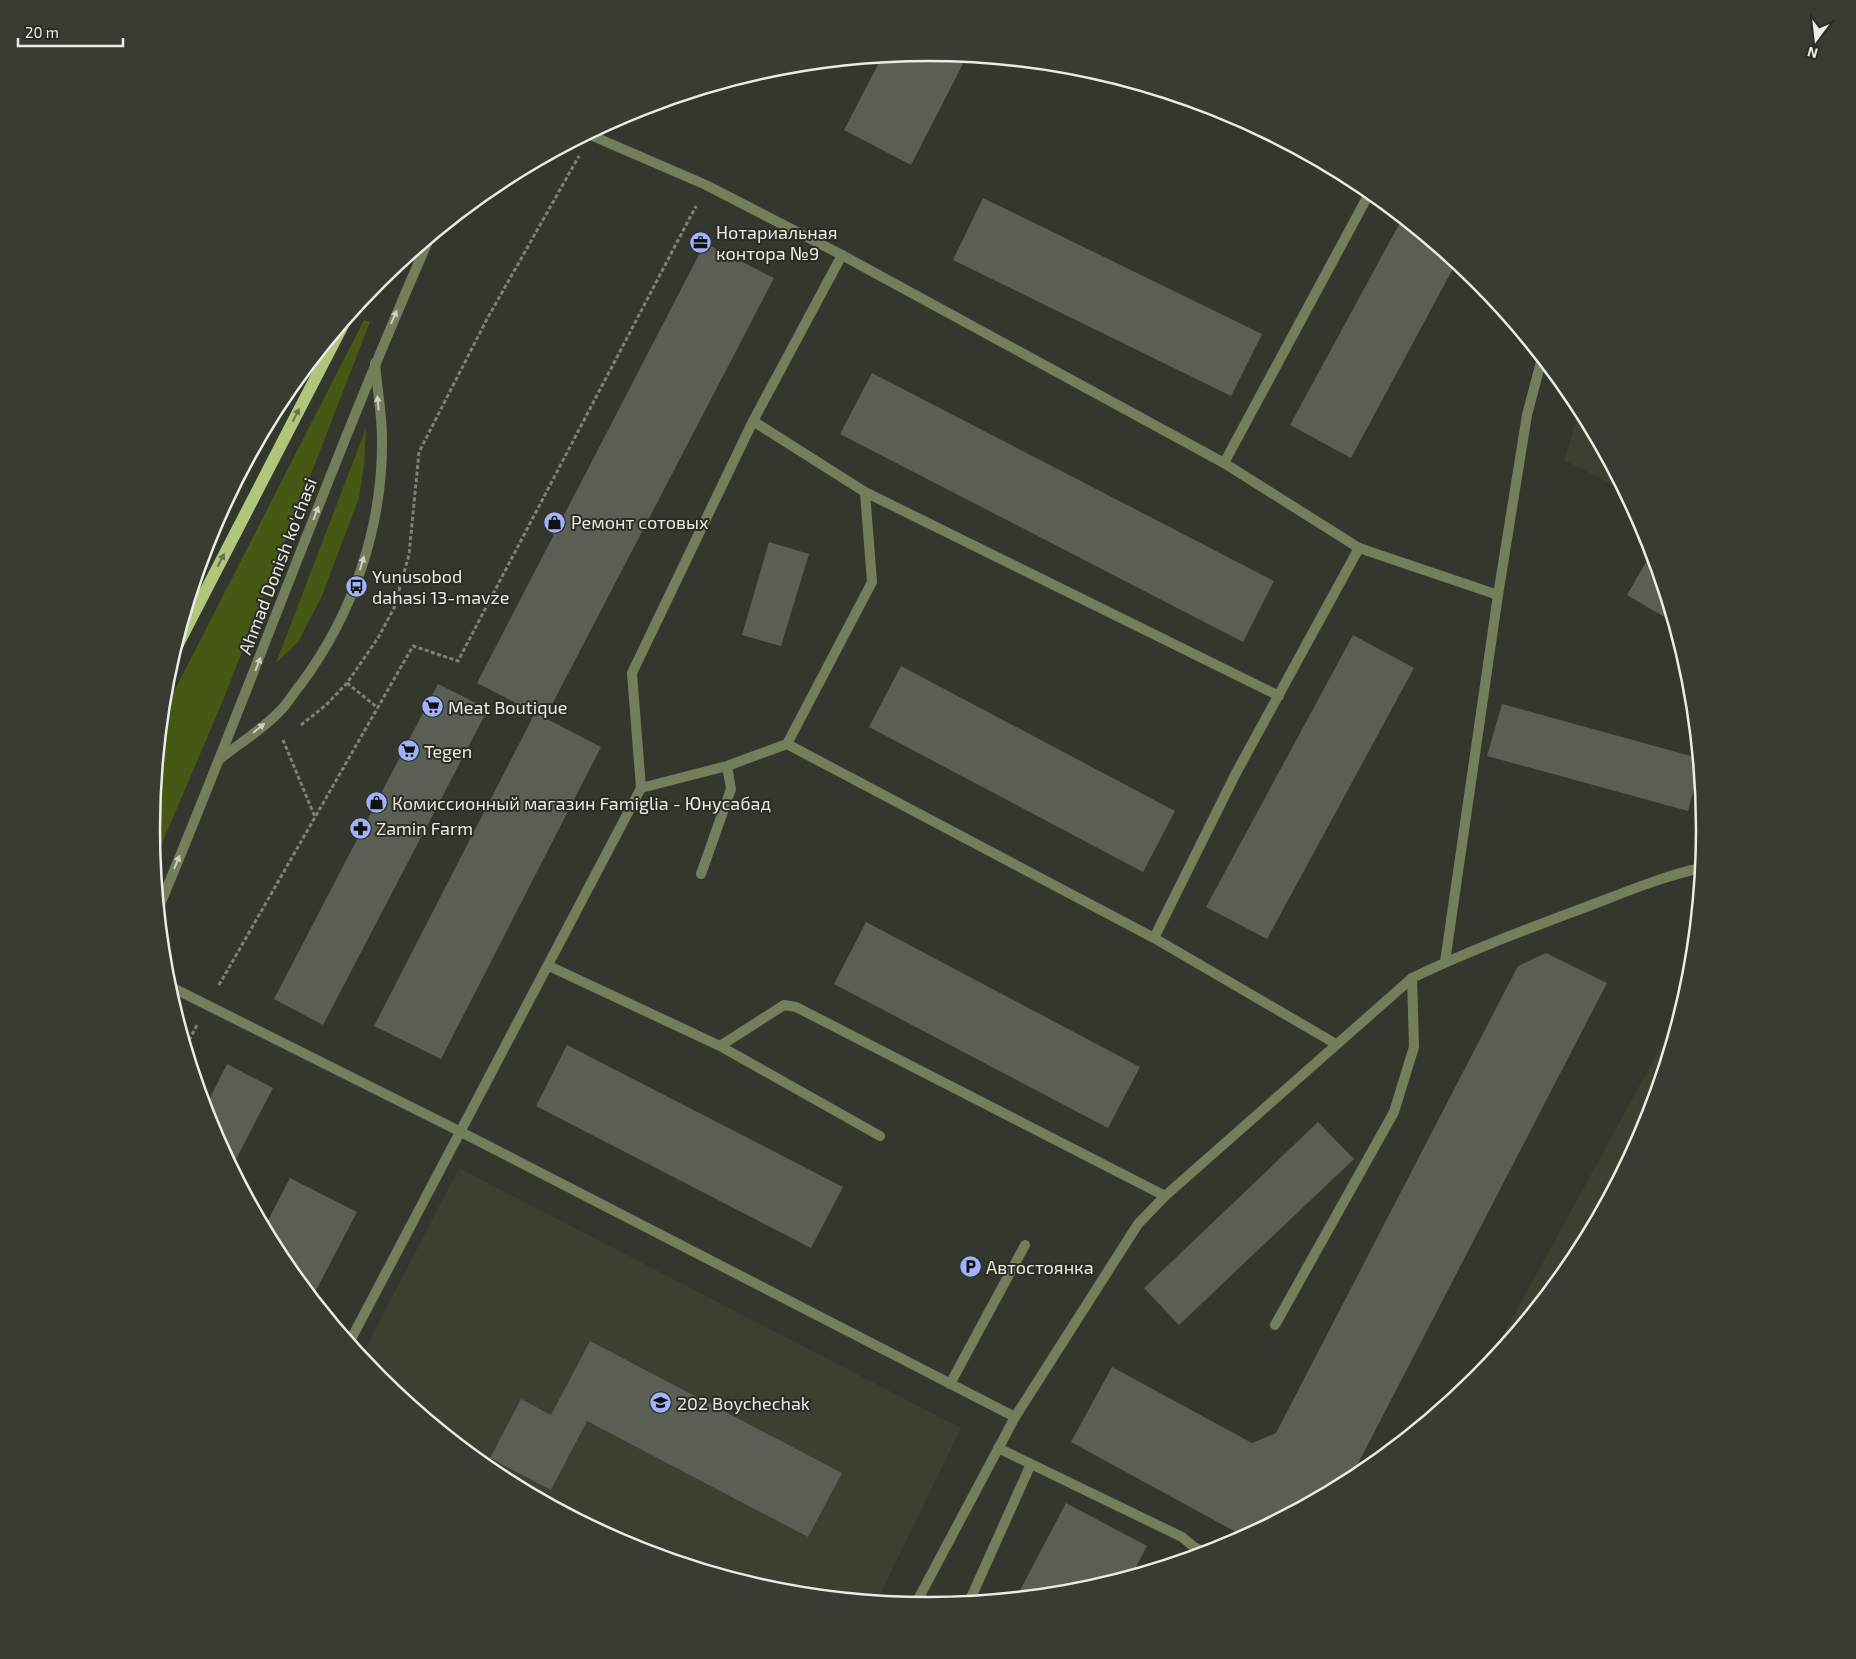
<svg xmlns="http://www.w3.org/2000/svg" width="1856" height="1659" font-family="'Exo 2',sans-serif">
	<rect width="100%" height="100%" fill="#34372e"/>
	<path fill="#3b4031" d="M1580 409 1623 490 1564 460Z
		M1683 1006 1646 1127 1574 1261 1483 1372Z
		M459 1168 961 1428 877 1601 776 1592 630 1547 496 1475 378 1379 361 1357Z"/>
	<path fill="#475814" d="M364 320 370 322 224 698 154 862 151 829 163 713Z
		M366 428 364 465 359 498 321 598 298 642 276 663Z"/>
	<path fill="#5b5e55" d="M928 53 967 56 911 165 844 130 882 57Z
		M983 198 1262 334 1231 396 953 260Z
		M1402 219 1456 263 1351 458 1290 425Z
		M705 243 774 278 545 718 601 747 441 1059 374 1026 535 713 477 683Z
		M872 373 1274 581 1243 642 840 434Z
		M769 542 809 554 781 646 742 635Z
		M1649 557 1654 560 1673 622 1627 595Z
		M1353 635 1414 668 1267 939 1206 907Z
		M901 666 1175 811 1143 872 869 727Z
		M438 684 488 709 323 1025 274 999Z
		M1502 704 1698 758 1699 770 1688 811 1487 756Z
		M866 922 1140 1067 1108 1128 834 984Z
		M1546 953 1607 983 1349 1481 1245 1537 1071 1442 1112 1367 1252 1443 1276 1433 1518 966Z
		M567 1045 843 1187 811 1248 536 1106Z
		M227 1064 273 1088 232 1167 210 1127 205 1108Z
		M1318 1122 1354 1159 1179 1325 1144 1288Z
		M290 1178 357 1212 312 1298 282 1261 264 1228Z
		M590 1341 842 1473 808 1537 587 1421 551 1490 490 1458 521 1399 551 1415Z
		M1066 1503 1147 1546 1131 1576 1079 1592 1016 1598Z"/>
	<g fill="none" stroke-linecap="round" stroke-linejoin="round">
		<path stroke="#7e8179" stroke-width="3" stroke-dasharray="4 2.5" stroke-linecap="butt" d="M347 683 378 708
			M301 725 326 705 347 683 378 638 394 608 409 555 419 452 487 319 579 156
			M283 740 315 817
			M219 985 413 646 458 661 696 206
			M186 1046 197 1025"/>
		<path stroke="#737e5a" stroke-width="10" d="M753 421 865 492 1279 696
			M1224 463 1370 192
			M787 744 1154 938 1236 773 1359 548
			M221 758C240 743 263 729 280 711 288 703 294 692 301 684 353 614 383 527 382 439 382 414 377 388 375 363
			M641 788 727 766 787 744 872 582 865 492
			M701 874 731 789 727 766
			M1154 938 1336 1044
			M549 966 720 1046 784 1005 796 1007 1165 1196
			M167 985 459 1131 1015 1417
			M720 1046 880 1136
			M1275 1325 1394 1112 1414 1047 1412 978
			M349 1343 641 788 632 673 753 421 842 255
			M950 1384 1025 1245
			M998 1448 1182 1537 1194 1547 1195 1557
			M1194 1547 1206 1553
			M969 1602 1031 1464"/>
		<path stroke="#737e5a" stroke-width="10" d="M588 134 706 185 842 255 1224 463 1359 548 1498 595
			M1445 962 1498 595 1527 415 1542 358
			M915 1605 1015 1417 1138 1224 1165 1196 1412 978C1466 952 1522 931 1578 910 1619 895 1659 877 1701 868"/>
		<path stroke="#737e5a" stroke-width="10" d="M159 907C252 685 332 459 429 239"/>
		<path stroke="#b0c67b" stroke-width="12" d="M175 650 345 321"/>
	</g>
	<defs><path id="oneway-solid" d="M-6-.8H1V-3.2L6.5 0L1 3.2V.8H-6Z" transform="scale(1.25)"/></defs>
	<g fill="#ccd0c2">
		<use href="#oneway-solid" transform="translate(394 317) rotate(-66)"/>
		<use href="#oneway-solid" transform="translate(378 403) rotate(-96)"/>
		<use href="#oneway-solid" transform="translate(316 513) rotate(-69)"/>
		<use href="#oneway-solid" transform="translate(362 563) rotate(-74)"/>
		<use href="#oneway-solid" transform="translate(258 664) rotate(-69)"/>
		<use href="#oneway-solid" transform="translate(259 728) rotate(-39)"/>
		<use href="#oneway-solid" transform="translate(177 862) rotate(-67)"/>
	</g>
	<g fill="#66724b">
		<use href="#oneway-solid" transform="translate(296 415) rotate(-63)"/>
		<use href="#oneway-solid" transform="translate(221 560) rotate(-63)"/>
	</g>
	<defs>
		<symbol id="office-disc" viewBox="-11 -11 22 22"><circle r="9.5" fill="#9fb3fd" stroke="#2a2d24"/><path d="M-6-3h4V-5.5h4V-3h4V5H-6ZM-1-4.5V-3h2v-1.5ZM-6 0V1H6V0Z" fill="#111"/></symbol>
		<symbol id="shop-disc" viewBox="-11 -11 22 22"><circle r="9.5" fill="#9fb3fd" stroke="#2a2d24"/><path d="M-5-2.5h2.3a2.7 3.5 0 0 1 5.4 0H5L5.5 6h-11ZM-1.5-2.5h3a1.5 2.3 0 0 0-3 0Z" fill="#111"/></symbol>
		<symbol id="bus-disc" viewBox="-11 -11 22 22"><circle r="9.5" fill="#9fb3fd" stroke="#2a2d24"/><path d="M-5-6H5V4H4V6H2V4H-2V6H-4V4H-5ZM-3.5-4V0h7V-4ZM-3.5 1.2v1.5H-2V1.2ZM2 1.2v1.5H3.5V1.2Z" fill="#111"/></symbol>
		<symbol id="supermarket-disc" viewBox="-11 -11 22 22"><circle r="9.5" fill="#9fb3fd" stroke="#2a2d24"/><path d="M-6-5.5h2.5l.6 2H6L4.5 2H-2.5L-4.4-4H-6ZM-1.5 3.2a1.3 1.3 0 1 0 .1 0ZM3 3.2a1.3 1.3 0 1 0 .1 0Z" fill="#111"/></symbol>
		<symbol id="pharmacy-disc" viewBox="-11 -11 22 22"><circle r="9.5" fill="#9fb3fd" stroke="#2a2d24"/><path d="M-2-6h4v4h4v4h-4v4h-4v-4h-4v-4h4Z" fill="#111"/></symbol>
		<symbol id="parking-disc" viewBox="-11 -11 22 22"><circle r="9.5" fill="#9fb3fd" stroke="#2a2d24"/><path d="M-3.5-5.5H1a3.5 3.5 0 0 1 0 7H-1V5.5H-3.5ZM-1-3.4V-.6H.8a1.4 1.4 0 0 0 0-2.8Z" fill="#111"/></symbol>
		<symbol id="school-disc" viewBox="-11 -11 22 22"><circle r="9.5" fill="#9fb3fd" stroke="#2a2d24"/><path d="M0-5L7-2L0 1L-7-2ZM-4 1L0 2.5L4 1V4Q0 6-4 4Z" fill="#111"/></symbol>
	</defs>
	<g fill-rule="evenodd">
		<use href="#office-disc" x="688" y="230" width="25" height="25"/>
		<use href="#shop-disc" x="542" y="510" width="25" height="25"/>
		<use href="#bus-disc" x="344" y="574" width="25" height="25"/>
		<use href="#supermarket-disc" x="420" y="694" width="25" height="25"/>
		<use href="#supermarket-disc" x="396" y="738" width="25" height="25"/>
		<use href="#shop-disc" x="364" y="790" width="25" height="25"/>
		<use href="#pharmacy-disc" x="348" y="816" width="25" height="25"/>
		<use href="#parking-disc" x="958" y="1254" width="25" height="25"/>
		<use href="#school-disc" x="648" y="1390" width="25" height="25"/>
	</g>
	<g text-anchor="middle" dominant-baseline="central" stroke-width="4" stroke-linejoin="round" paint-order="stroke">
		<g font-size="18" fill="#e9ebe5" stroke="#2a2d24" text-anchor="start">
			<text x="716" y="232">Нотариальная<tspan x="716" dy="21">контора №9</tspan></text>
			<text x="571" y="522">Ремонт сотовых</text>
			<text x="372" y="576">Yunusobod<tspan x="372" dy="21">dahasi 13-mavze</tspan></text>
			<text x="448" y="707">Meat Boutique</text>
			<text x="424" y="751">Tegen</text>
			<text x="392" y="803">Комиссионный магазин Famiglia - Юнусабад</text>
			<text x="376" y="828">Zamin Farm</text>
			<text x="986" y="1267">Автостоянка</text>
			<text x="677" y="1403">202 Boychechak</text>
		</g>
		<g font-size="18" fill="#e9ebe5" stroke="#2a2d24">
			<text transform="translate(277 566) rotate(-69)">Ahmad Donish ko'chasi</text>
		</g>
	</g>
	<path d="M0 0H1856V1659H0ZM160 829a768 768 0 1 1 1536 0a768 768 0 1 1-1536 0Z" fill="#393c33" fill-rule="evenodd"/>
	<path fill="none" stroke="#e9ebe5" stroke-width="2.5" d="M160 829a768 768 0 1 1 1536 0a768 768 0 1 1-1536 0Z"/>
	<g transform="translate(1816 40) rotate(195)" stroke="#2a2d24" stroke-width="4" paint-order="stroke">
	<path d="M0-4L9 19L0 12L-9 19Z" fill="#e9ebe5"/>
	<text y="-8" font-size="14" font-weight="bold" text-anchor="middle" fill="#e9ebe5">N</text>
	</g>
	<path d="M18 38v8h105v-8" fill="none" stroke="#e9ebe5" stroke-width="2.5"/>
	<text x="25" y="38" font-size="15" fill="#e9ebe5" stroke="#2a2d24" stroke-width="4" paint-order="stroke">20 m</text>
</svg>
